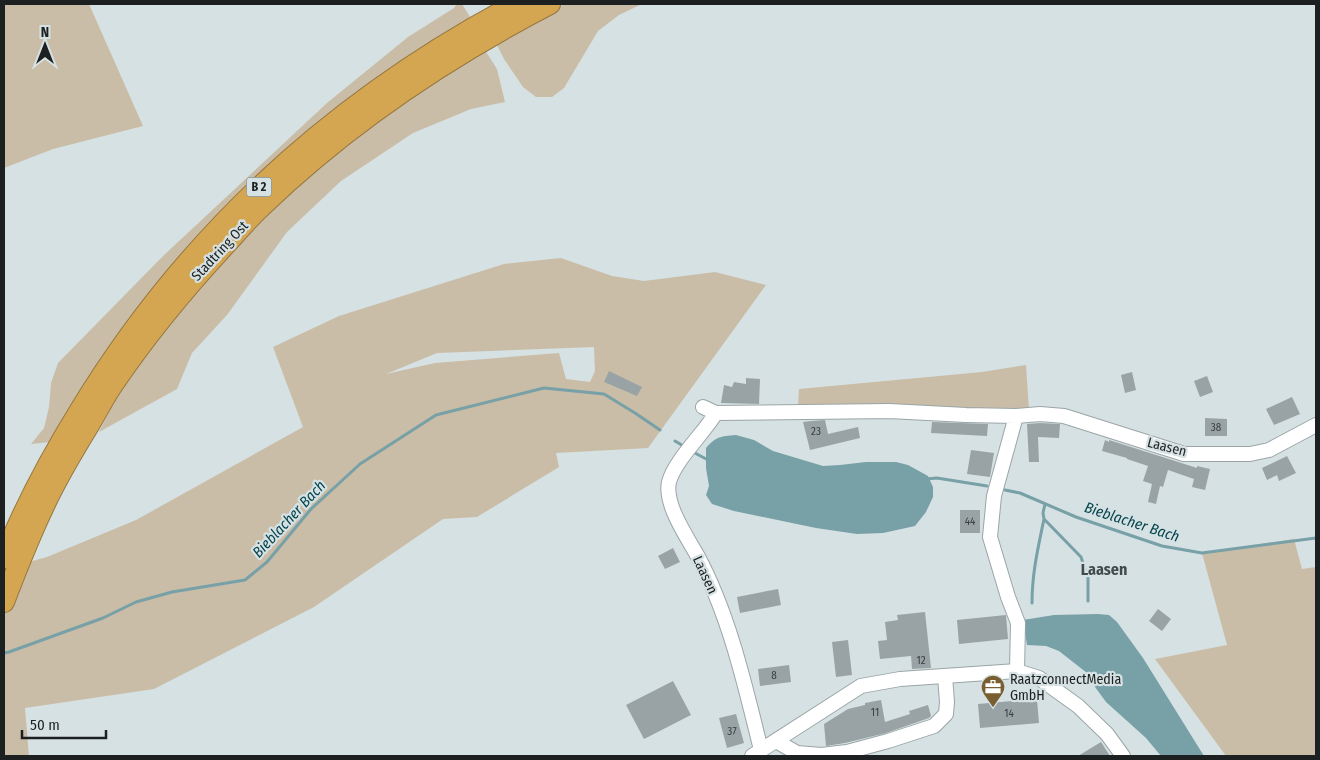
<svg xmlns="http://www.w3.org/2000/svg" width="1320" height="760" font-family="'Fira Sans Condensed',sans-serif">
	<rect width="100%" height="100%" fill="#d6e1e3"/>
	<path fill="#cabda7" fill-rule="evenodd" d="M4 4H89L143 126 53 149 4 168Z
		M457 4H462L472 20 252 182 186 248 91 373 50 442 31 444 44 428 49 407 51 383 58 363 163 256 327 103 408 37 454 8Z
		M564 4H642L619 15 598 31 564 88 552 97H536L523 87 504 59 495 41Z
		M483 47 497 69 505 102 471 109 413 133 341 181 287 232 227 315 192 353 177 389 99 432 119 393 169 324 232 249 334 149Z
		M561 258 612 276 644 281 715 272 766 285 648 448 556 453 559 467 477 517 443 519 314 607 154 689 25 708 29 756H4V569L47 557 136 520 303 427 273 347 339 316 504 264ZM594 347 595 371 590 382 566 379 559 353 435 363 386 374 437 353Z
		M1026 365 1029 410 1010 411 898 404 798 407 799 389 982 372Z
		M1294 539 1302 569 1316 567V756H1226L1155 659 1227 645 1202 553Z"/>
	<path fill="#77a0a7" d="M736 435 754 440 773 451 823 466 840 465 866 462H896L908 465 928 476 933 487V497L926 512 915 526 883 533 857 534 816 528 734 511 712 504 706 495 709 486 706 468V448C716 437 720 436 736 435Z
		M1098 614 1109 615 1117 622 1143 658 1204 756H1161L1146 738 1106 702 1095 687 1087 673 1059 651 1046 646 1027 645 1023 620 1054 615Z"/>
	<g fill="none" stroke-linecap="round" stroke-linejoin="round">
		<path stroke="#77a0a7" stroke-width="3" d="M675 441 685 447
			M693 452 710 461
			M926 479 937 478 987 486
			M1005 490 1020 493 1076 517 1162 546 1202 553 1316 538
			M1045 504 1043 513 1044 519 1081 557 1088 578V601
			M1032 603C1032 573 1038 548 1044 519
			M4 653 9 652 103 618 136 602 172 592 245 580 267 562 311 509 360 464 436 415 544 388 604 394 635 413 660 430"/>
	</g>
	<path fill="#99a3a5" d="M609 371 642 387 637 396 604 382Z
		M1132 372 1136 390 1125 393 1121 375Z
		M1207 376 1213 392 1200 397 1194 381Z
		M746 378 760 379 759 404 721 403 724 385 732 387 734 382 746 384Z
		M1292 397 1300 414 1274 425 1266 409Z
		M1205 418 1227 419V436H1205Z
		M825 420 828 434 858 427 860 438 810 450 803 422 811 421Z
		M932 422 988 424 987 436 931 433Z
		M1040 423 1060 424 1059 438 1038 437 1039 462H1029L1027 424Z
		M1105 440 1109 442V440L1197 468V466L1210 469 1205 490 1192 487 1194 479 1168 470 1163 487 1160 486 1156 504 1148 502 1152 484 1143 481 1148 466 1127 459V458L1102 451Z
		M971 450 994 453 990 477 967 474Z
		M1287 456 1296 473 1279 481 1277 475 1267 480 1262 468Z
		M960 510H980V533H960Z
		M673 548 680 562 665 569 658 556Z
		M778 589 781 605 740 613 737 597Z
		M1158 609 1171 619 1162 631 1149 621Z
		M925 612 931 668 912 669 911 656 880 659 878 641 887 640 885 622 898 620 897 615Z
		M1006 615 1008 639 959 644 957 620Z
		M848 640 852 675 836 677 832 642Z
		M789 665 791 682 760 686 758 669Z
		M673 681 691 715 644 739 626 705Z
		M1037 699 1039 723 980 728 978 704Z
		M881 700 885 722 910 714 909 711 928 705 931 716 929 718 886 733 845 743 826 746 824 724 848 709 865 705V703Z
		M736 714 744 743 727 748 719 718Z
		M1101 742 1110 756H1078Z"/>
	<g fill="none" stroke-linecap="round" stroke-linejoin="round">
		<defs>
			<path id="minor" d="M703 407 716 413 889 411 966 415 1016 416 1040 414 1064 416 1184 454H1250L1269 450 1316 425
				M716 413C704 433 675 460 669 482 664 504 687 537 697 555 729 614 745 685 761 750
				M1017 671 1039 678 1078 706 1107 734 1123 756
				M776 741 797 753 821 755 847 752 888 741 934 726 946 714 947 702 945 676
				M752 756 861 686 900 679 1017 671 1018 623 1008 597 990 537 994 496 1016 416"/>
			<path id="highway" d="M4 558C24 507 51 457 80 410 187 234 335 100 516 4
				M4 602C17 568 30 535 46 502 59 474 75 448 91 422 98 410 104 398 112 386 147 334 187 286 230 240 240 229 250 217 261 207 346 125 446 58 550 4"/>
		</defs>
		<use href="#minor" stroke="#9ba5a7" stroke-width="16"/>
		<use href="#highway" stroke="#947740" stroke-width="22"/>
		<use href="#minor" stroke="#fff" stroke-width="14"/>
		<use href="#highway" stroke="#d5a651" stroke-width="20"/>
	</g>
	<defs>
		<symbol id="office-pin" viewBox="-11 -11 22 30"><path d="M0 17L-7.5 6A9.5 9.5 0 1 1 7.5 6Z" fill="#785e30" stroke="#d6e1e3"/><path d="M-6-3h4V-5.5h4V-3h4V5H-6ZM-1-4.5V-3h2v-1.5ZM-6 0V1H6V0Z" fill="#fff"/></symbol>
	</defs>
	<g fill-rule="evenodd">
		<use href="#office-pin" x="979" y="673" width="28" height="38"/>
	</g>
	<g text-anchor="middle" dominant-baseline="central" stroke-width="4.5" stroke-linejoin="round" paint-order="stroke">
		<g font-size="11" fill="#3b4141">
			<text x="1216" y="427">38</text>
			<text x="816" y="431">23</text>
			<text x="970" y="521">44</text>
			<text x="921" y="660">12</text>
			<text x="774" y="675">8</text>
			<text x="875" y="712">11</text>
			<text x="1009" y="713">14</text>
			<text x="732" y="731">37</text>
		</g>
		<rect fill="#d6e1e3" stroke="#545a5a" stroke-width="1" x="246.5" y="177.5" width="25" height="19" rx="4"/>
		<g font-size="12" font-weight="bold" fill="#1c2020">
			<text x="259" y="187">B 2</text>
		</g>
		<g font-size="14" fill="#1c2020" stroke="#d6e1e3">
			<text transform="translate(220 251) rotate(-47)">Stadtring Ost</text>
			<text transform="translate(1167 447) rotate(14)">Laasen</text>
			<text transform="translate(705 575) rotate(65)">Laasen</text>
		</g>
		<g font-size="14" fill="#1c2020" stroke="#d6e1e3" text-anchor="start">
			<text x="1010" y="679">RaatzconnectMedia<tspan x="1010" dy="16">GmbH</tspan></text>
		</g>
		<g font-size="15" font-style="italic" fill="#04454e" stroke="#d6e1e3">
			<text transform="translate(289 519) rotate(-47)">Bieblacher Bach</text>
			<text transform="translate(1132 522) rotate(18)">Bieblacher Bach</text>
		</g>
		<g font-size="16" font-weight="bold" fill="#424b4c" stroke="#d6e1e3">
			<text x="1104" y="569">Laasen</text>
		</g>
	</g>
	<rect width="1320" height="760" fill="none" stroke="#1c2020" stroke-width="10"/>
	<g transform="translate(45 45)" stroke="#d6e1e3" stroke-width="4" paint-order="stroke">
	<path d="M0-4L9 19L0 12L-9 19Z" fill="#1c2020"/>
	<text y="-8" font-size="14" font-weight="bold" text-anchor="middle" fill="#1c2020">N</text>
	</g>
	<path d="M22 730v8h84v-8" fill="none" stroke="#1c2020" stroke-width="2.5"/>
	<text x="30" y="730" font-size="15" fill="#1c2020" stroke="#d6e1e3" stroke-width="4" paint-order="stroke">50 m</text>
</svg>
